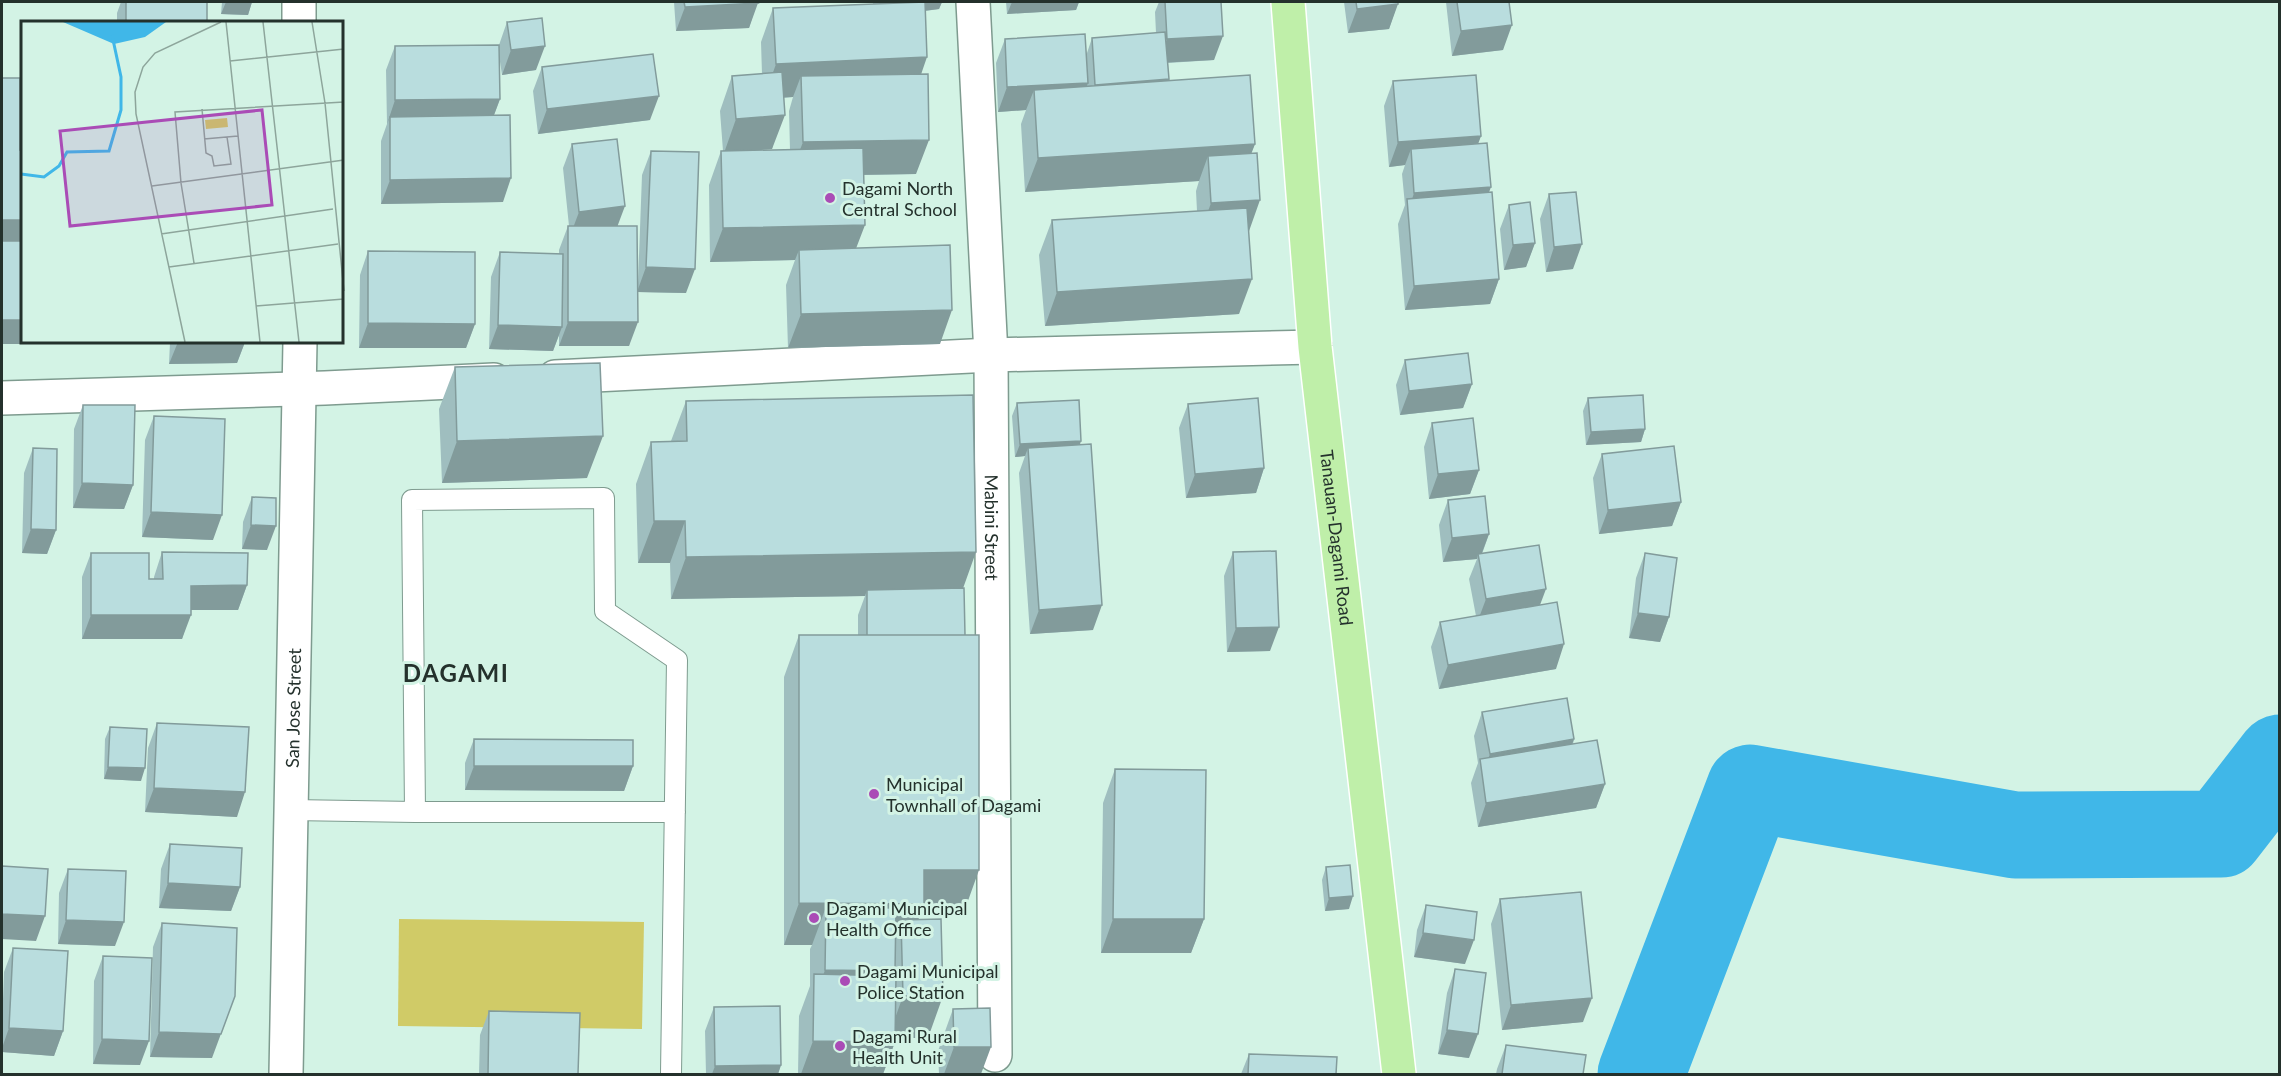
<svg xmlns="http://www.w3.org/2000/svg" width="2281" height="1076" font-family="Lato,sans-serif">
	<rect width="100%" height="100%" fill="#d3f3e5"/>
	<path fill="#d0cb67" d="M399 919 644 922 642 1029 398 1026Z"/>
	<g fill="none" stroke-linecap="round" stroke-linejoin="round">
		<path stroke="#40b7e8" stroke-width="87" d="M1641 1074 1750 788 2015 835 2221 834 2280 758"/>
		<defs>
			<path id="service" d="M291 810 415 812H675
				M415 812 412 500 604 498 605 611 677 660 671 1074"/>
			<g id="minor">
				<path id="s1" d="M973 2 991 355 995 1055"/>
				<path d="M555 377 991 355 1315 347"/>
				<path d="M2 398 325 388 494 380"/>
			</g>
			<g id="tertiary">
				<path d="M299 2V22"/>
				<path id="s2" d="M286 1074 300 342"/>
			</g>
			<g id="primary">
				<path id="s3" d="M1288 2 1315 347 1399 1074"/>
			</g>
		</defs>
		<use href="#service" stroke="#7e9b8f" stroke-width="22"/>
		<use href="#minor" stroke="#7e9b8f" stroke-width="36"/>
		<use href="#tertiary" stroke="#7e9b8f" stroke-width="36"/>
		<use href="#primary" stroke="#fff" stroke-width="36"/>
		<use href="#service" stroke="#fff" stroke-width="20"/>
		<use href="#minor" stroke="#fff" stroke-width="33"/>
		<use href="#tertiary" stroke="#fff" stroke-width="33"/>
		<use href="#primary" stroke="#bfefa9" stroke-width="33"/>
	</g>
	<path fill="#9fbebf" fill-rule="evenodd" d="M121 2H207V22H117V13Z
		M222 2H252L248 15 221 14Z
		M674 2H757L749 28 676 31Z
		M873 2H942L939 9 925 11 921 75 916 174 864 175 856 248 940 344 788 348 786 285 795 260 710 262 709 185 721 151H723L720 111 732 76 762 74 761 42 773 8 873 4ZM793 97 789 111 790 150H759L772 149 784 98Z
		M1006 2H1079L1076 10 1007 14Z
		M1159 2H1221L1214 60 1168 63 1169 81 1255 144 1251 153 1248 232 1239 314 1045 326 1039 255 1052 220 1197 211 1196 191 1199 181 1025 192 1021 124 1026 110 998 112 996 63 1005 39 1086 56 1092 38 1156 33 1155 12Z
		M1344 2H1398L1389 29 1348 33Z
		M1446 2H1509L1503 50 1452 56Z
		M507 22 536 70 502 75 499 55 500 99 494 115 503 202 381 204V141L387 124 386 70 395 46 499 45Z
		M542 67 650 120 538 134 533 91Z
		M1393 81 1481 136 1478 143 1489 193 1499 279 1490 304 1405 310 1398 224 1405 205 1402 174 1405 165 1389 167 1384 106Z
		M572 144 618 226 638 283 642 175 651 151 686 293 638 292 629 346H559V335L553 351 489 349 491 277 500 252 559 254V250L568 226H569L563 168Z
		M1549 194 1573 269 1546 272 1540 219Z
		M1509 205 1535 243 1526 267 1504 270 1500 229Z
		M368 251 475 324 466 348H359L360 275Z
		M170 342H245L237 363 169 364Z
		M1405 360 1472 384 1463 408 1400 415 1396 385Z
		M455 367 587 478 442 483 439 409Z
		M1588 398 1645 429 1641 442 1586 445 1583 411Z
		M686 401 963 588 964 912H921L918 919 928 1038H895V1042L883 1074H798L799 1016 810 986V949L812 945H784V677L799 635H858V615L865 596 671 599 670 563H638L636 484 651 442 671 441Z
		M1017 403 1080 445 1093 630 1030 634 1019 473 1025 456 1015 457 1012 416Z
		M1188 404 1264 468 1256 493 1186 498 1179 428Z
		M83 405 133 485 124 509 73 508 74 429Z
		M154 416 213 540 142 537 145 440Z
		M1432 423 1479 470 1470 494 1429 499 1424 447Z
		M33 448 56 530 47 554 22 553 24 473Z
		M1602 454 1681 502 1672 526 1599 534 1593 478Z
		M252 497 267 550 242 549 243 522Z
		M1448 500 1489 534 1482 554 1540 605 1556 669 1439 689 1431 647 1440 622 1476 616 1469 579 1477 559 1443 562 1439 525Z
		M162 552 247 585 238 610H191L182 639H82V577L91 553 149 579H154V577Z
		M1233 552 1270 651 1227 652 1224 576Z
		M1645 553 1669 617 1660 642 1629 638 1636 578Z
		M1482 712 1574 739 1573 744 1605 784 1596 808 1478 827 1471 783 1478 763 1474 736Z
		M157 723 237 817 145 812 148 748Z
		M110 727 141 781 104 779 105 739Z
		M474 739 633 766 624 791 465 790V763Z
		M1115 769 1204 919 1191 953H1101L1103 803Z
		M170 844 240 887 231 911 159 908 161 869Z
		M1326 867 1349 909 1325 911 1322 880Z
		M68 869 115 946 58 944 59 893Z
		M1500 899 1583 1022 1502 1030 1491 924Z
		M1426 905 1465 964 1414 957 1417 930Z
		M162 923 212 1058 150 1057 153 947Z
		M13 948 63 1031 54 1056 2 1052V1026L4 972Z
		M103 956 140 1065 93 1064 94 981Z
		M1455 969 1469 1058 1438 1054 1447 993Z
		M714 1007 781 1065 778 1074H706L705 1031Z
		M953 1009 981 1074H939L938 1051Z
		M489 1011 578 1074H479L480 1035Z
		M1506 1045 1583 1074H1496L1497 1069Z
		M1249 1054 1336 1074H1241Z"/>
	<path fill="#829b9b" d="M226 2H252L248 15 221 14Z
		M880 2H942L939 9 875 17Z
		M1012 2H1079L1076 10 1007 14Z
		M758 3 749 28 676 31 685 7Z
		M1398 4 1389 29 1348 33 1357 9Z
		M1512 25 1503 50 1452 56 1461 31Z
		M1223 36 1214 60 1158 63 1167 39Z
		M545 46 536 70 502 75 511 50Z
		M927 57 915 92 801 76 793 97 764 98 776 64Z
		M1169 79 1160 104 1086 109 1095 85Z
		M1088 83 1079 107 1034 90 1026 110 998 112 1007 87Z
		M659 96 650 120 538 134 547 109Z
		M500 99 491 123 390 117 387 124 395 100Z
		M785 115 772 149 724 153 736 119Z
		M1481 136 1472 160 1411 149 1405 165 1389 167 1398 142Z
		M929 140 916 174 790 176 803 142Z
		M1255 144 1242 178 1208 156 1199 181 1025 192 1038 158Z
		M511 178 503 202 381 204 390 180Z
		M1491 187 1482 211 1408 212 1414 193Z
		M1260 200 1248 234 1199 237 1211 203Z
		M625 206 616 230 570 236 579 212Z
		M2 220H22V245H2Z
		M865 225 852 259 799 250 795 260 710 262 723 228Z
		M1535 243 1526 267 1504 270 1513 245Z
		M1582 244 1573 269 1546 272 1554 247Z
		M646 267 695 269 686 293 637 292Z
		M1252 279 1239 314 1045 326 1057 292Z
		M1499 279 1490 304 1405 310 1414 286Z
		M952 310 940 344 788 348 801 314Z
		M2 320H22V342H62V344H2Z
		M568 322H638L629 346H559Z
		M368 323 475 324 466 348H359Z
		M498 325 562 327 553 351 489 349Z
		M178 342H245L237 363 169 364Z
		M1472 384 1463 408 1400 415 1409 391Z
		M1645 429 1641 442 1586 445 1591 432Z
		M603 436 587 478 442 483 457 441Z
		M1081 441 1077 454 1028 448 1025 456 1015 457 1020 444Z
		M1264 468 1256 493 1186 498 1195 474Z
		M1479 470 1470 494 1429 499 1438 474Z
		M82 483 133 485 124 509 73 508Z
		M1681 502 1672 526 1599 534 1608 510Z
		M151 512 222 515 213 540 142 537Z
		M654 521H685L670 563H638Z
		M251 525 276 526 267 550 242 549Z
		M31 529 56 530 47 554 22 553Z
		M1489 534 1480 558 1478 554 1477 559 1443 562 1452 538Z
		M976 552 961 594 867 590 865 596 671 599 686 557Z
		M247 585 238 610H182L191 586Z
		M1546 589 1537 613 1477 623 1486 599Z
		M1102 605 1093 630 1030 634 1039 610Z
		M1638 613 1669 617 1660 642 1629 638Z
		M91 615H191L182 639H82Z
		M1279 627 1270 651 1227 652 1236 628Z
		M1564 644 1556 669 1439 689 1448 665Z
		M1574 739 1565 764 1482 775 1490 754Z
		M474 766H633L624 791 465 790Z
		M108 767 145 768 141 781 104 779Z
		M1605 784 1596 808 1478 827 1486 803Z
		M154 788 245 792 237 817 145 812Z
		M924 870H979L964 912H921L909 946 901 920 892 945 826 907 812 945H784L799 903Z
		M168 883 240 887 231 911 159 908Z
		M1353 896 1349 909 1325 911 1329 898Z
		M2 914 45 916 36 941 2 939Z
		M1113 919H1204L1191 953H1101Z
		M66 920 124 922 115 946 58 944Z
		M1423 933 1474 940 1465 964 1414 957Z
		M825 970 895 971 879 1013 814 1001Z
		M235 996 212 1058 150 1057 159 1032Z
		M903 996H943L928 1038H888Z
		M1592 998 1583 1022 1502 1030 1511 1005Z
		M9 1028 63 1031 54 1056 2 1052V1048Z
		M1447 1030 1478 1034 1469 1058 1438 1054Z
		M102 1039 149 1041 140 1065 93 1064Z
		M813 1041 895 1042 883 1074H801Z
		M954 1047H991L981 1074H944Z
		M781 1065 778 1074H712L715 1066Z"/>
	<path fill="#b9ddde" stroke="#829b9b" stroke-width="1.5" d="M126 2H207V22H126Z
		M684 2H757L758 3 685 7Z
		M925 2 927 57 776 64 773 8Z
		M1165 2H1221L1223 36 1167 39Z
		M1356 2H1398V4L1357 9Z
		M1457 2H1509L1512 25 1461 31Z
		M542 18 545 46 511 50 507 22Z
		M1165 32 1169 79 1095 85 1092 38Z
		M1085 34 1088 83 1007 87 1005 39Z
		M499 45 500 99 395 100V46Z
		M653 54 659 96 547 109 542 67Z
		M782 72 785 115 736 119 732 76Z
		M928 74 929 140 803 142 801 76Z
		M1250 75 1255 144 1038 158 1034 90Z
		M1476 75 1481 136 1398 142 1393 81Z
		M2 78H20V150H22V220H2Z
		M510 115 511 178 390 180V117Z
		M617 139 625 206 579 212 572 144Z
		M1487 143 1491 187 1414 193 1411 149Z
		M863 148 865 225 723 228 721 151Z
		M651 151 699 152 695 269 646 267Z
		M1257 153 1260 200 1211 203 1208 156Z
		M1492 192 1499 279 1414 286 1407 199Z
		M1576 192 1582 244 1554 247 1549 194Z
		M1530 202 1535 243 1513 245 1509 205Z
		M1247 208 1252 279 1057 292 1052 220Z
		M568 226H637L638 322H568Z
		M2 241H22V320H2Z
		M950 245 952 310 801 314 799 250Z
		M368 251 475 252V324L368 323Z
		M500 252 563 254 562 327 498 325Z
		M1468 353 1472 384 1409 391 1405 360Z
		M600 363 603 436 457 441 455 367Z
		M973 395 976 552 686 557 685 521H654L651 442 687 441 686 401Z
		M1643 395 1645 429 1591 432 1588 398Z
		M1258 398 1264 468 1195 474 1188 404Z
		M1079 400 1081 441 1020 444 1017 403Z
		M83 405H135L133 485 82 483Z
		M154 416 225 419 222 515 151 512Z
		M1473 418 1479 470 1438 474 1432 423Z
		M1091 444 1102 605 1039 610 1028 448Z
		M1674 446 1681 502 1608 510 1602 454Z
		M33 448 57 449 56 530 31 529Z
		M1485 496 1489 534 1452 538 1448 500Z
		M252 497 276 498V526L251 525Z
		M1539 545 1546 589 1486 599 1478 554Z
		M1276 551 1279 627 1236 628 1233 552Z
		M162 552 248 553 247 585 191 586V615H91V553H149V579H163Z
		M1645 553 1677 558 1669 617 1638 613Z
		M964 588 965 635H867V590Z
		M1557 602 1564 644 1448 665 1440 622Z
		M799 635H979V870H924V904L799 903Z
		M1567 698 1574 739 1490 754 1482 712Z
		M157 723 249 727 245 792 154 788Z
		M110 727 147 729 145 768 108 767Z
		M474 739 633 740V766H474Z
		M1597 740 1605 784 1486 803 1480 759Z
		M1115 769 1206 770 1204 919H1113Z
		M170 844 242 848 240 887 168 883Z
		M1350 865 1353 896 1329 898 1326 867Z
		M2 866 48 869 45 916 2 914Z
		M68 869 126 871 124 922 66 920Z
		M1581 892 1592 998 1511 1005 1500 899Z
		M1426 905 1477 912 1474 940 1423 933Z
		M826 907 896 908 895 971 825 970Z
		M941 919 943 996H903L901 920Z
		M162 923 237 928 235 996 221 1034 159 1032Z
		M13 948 68 951 63 1031 9 1028Z
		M103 956 152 958 149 1041 102 1039Z
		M1455 969 1486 973 1478 1034 1447 1030Z
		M814 974 896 976 895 1042 813 1041Z
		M780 1006 781 1065 715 1066 714 1007Z
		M990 1008 991 1047H954L953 1009Z
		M489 1011 580 1013 578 1074H488Z
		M1506 1045 1586 1055 1583 1074H1502Z
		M1249 1054 1337 1057 1336 1074H1248Z"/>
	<g fill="#aa4cb6" stroke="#d3f3e5" stroke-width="2">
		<circle cx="830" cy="198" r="6"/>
		<circle cx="874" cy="794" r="6"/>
		<circle cx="814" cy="918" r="6"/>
		<circle cx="845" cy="981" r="6"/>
		<circle cx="840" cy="1046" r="6"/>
	</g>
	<g text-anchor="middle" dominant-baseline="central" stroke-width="6" stroke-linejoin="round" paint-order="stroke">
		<g font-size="18" fill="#24312c" stroke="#d3f3e5" text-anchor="start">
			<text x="842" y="188">Dagami North<tspan x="842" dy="21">Central School</tspan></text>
			<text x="886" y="784">Municipal<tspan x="886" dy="21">Townhall of Dagami</tspan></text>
			<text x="826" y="908">Dagami Municipal<tspan x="826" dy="21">Health Office</tspan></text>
			<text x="857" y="971">Dagami Municipal<tspan x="857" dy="21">Police Station</tspan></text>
			<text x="852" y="1036">Dagami Rural<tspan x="852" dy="21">Health Unit</tspan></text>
		</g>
		<g font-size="18" fill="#24312c" stroke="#d3f3e5">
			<text stroke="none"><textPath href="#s1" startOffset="526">Mabini Street</textPath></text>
			<text stroke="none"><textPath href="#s3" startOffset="538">Tanauan-Dagami Road</textPath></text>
			<text stroke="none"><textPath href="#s2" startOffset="366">San Jose Street</textPath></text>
		</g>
		<g font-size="24" font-weight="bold" letter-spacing="1.5" fill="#24312c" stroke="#d3f3e5">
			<text x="456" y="672">DAGAMI</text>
		</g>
	</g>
	<g transform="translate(21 21)">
		<rect width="322" height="322" fill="#d3f3e5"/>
		<path d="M206 97 207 106 185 108 184 99Z" fill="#d0cb67"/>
		<path d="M42 1H145L124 16 93 23Z" fill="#40b7e8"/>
		<path fill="none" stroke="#40b7e8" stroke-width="3" d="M0 153 23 156 38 145 46 131 88 130 100 89V56L91 14"/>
		<path fill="none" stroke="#8da59b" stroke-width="1.5" d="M205 1 239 321M242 1 278 321M291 1 304 82 323 270M209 40 323 28M181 88 185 132 191 135 193 145 210 143 206 116M183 118 217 115M131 165 323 139M140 213 312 188M173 242 160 162 154 91 323 81M148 246 317 223M235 285 323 278M164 321 115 93 114 71 122 46 134 32 200 1"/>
		<path fill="#aa4cb6" fill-opacity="0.15" stroke="#aa4cb6" stroke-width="3" d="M241 89 251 184 49 205 39 110Z"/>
		<rect width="322" height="322" fill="none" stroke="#24312c" stroke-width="3"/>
	</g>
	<rect width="2281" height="1076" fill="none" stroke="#24312c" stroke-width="6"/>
</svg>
